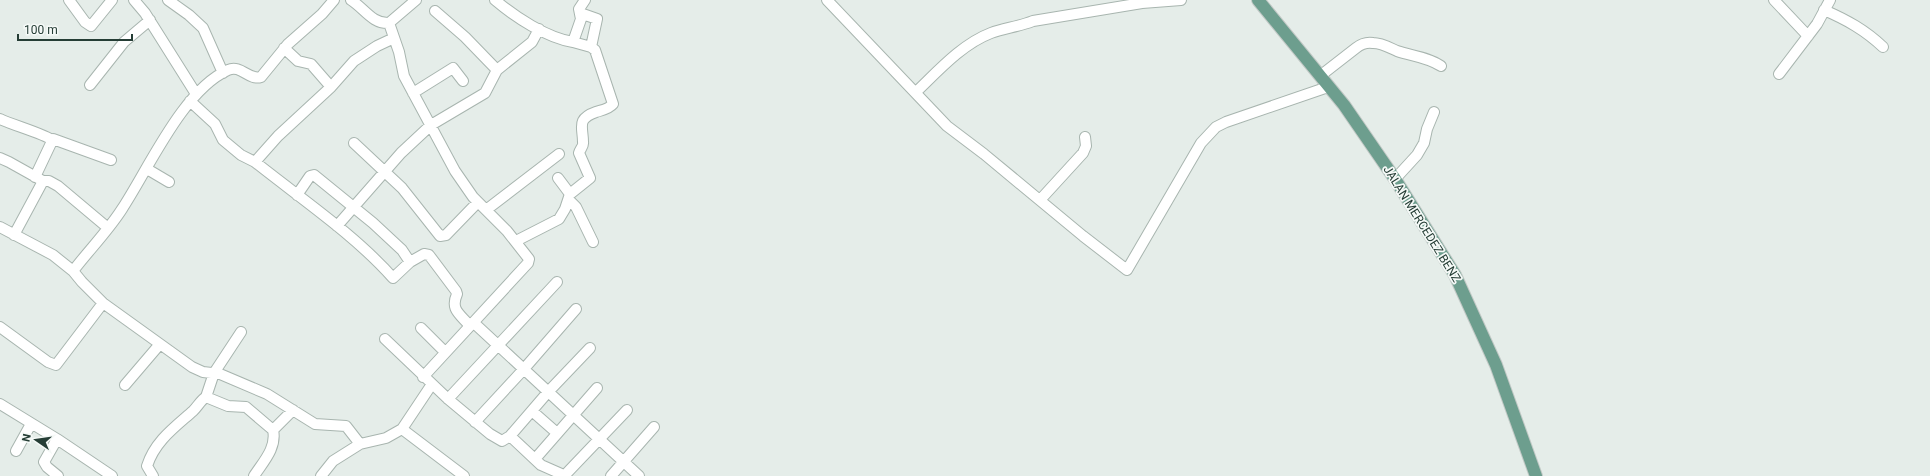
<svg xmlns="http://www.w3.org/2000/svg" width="1930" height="476" font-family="Roboto,sans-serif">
	<rect width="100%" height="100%" fill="#e5ede9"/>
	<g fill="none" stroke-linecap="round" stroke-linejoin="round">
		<defs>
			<path id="minor" d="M69 0 85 22 91 26 112 0
				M134 0 145 13 196 94
				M168 0 189 15 203 28 223 73
				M351 0C364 8 372 24 389 23L416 0
				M495 0C515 17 547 38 573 42
				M827 0 947 126 984 154 1083 236 1127 270 1201 143 1216 127 1226 122 1328 87
				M1774 0 1808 36
				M1824 10C1847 20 1865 30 1883 47
				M435 11 465 37 497 70
				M580 13 597 19 591 47
				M389 23 399 52 404 76 455 171 473 197 507 231 529 259 528 263 423 377
				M284 48 298 61 311 64 331 87
				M1779 74 1817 24 1830 0
				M1320 76 1356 48C1361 44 1367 42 1373 43 1382 43 1390 48 1397 51 1412 56 1428 57 1441 66
				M90 85 124 42 150 20
				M916 92C938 71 962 44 991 33 1004 28 1018 27 1033 21L1142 3 1181 0
				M413 93 453 68 463 81
				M190 101 215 124 223 140 241 155 255 162C300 198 355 235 393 278L410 262
				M0 119C10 124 47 135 52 140
				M354 143 402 188 440 236 446 235 478 202
				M0 158 9 162 43 181H49L58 186 108 228
				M255 162 278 136 331 87 354 61 377 46 394 38
				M147 169 169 182
				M35 177 53 139 111 160
				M1395 179 1417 155 1424 143 1427 129 1434 112
				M570 194 590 178 579 153C580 149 584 146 583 142 583 127 576 119 596 112 602 110 609 109 613 104L595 50 591 47 573 42 581 19 579 9 585 0
				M297 195 310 176 314 175 373 223 402 250 410 262 424 254 429 255 456 291 457 294C450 310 460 314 470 326
				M569 200 576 207 593 242
				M1040 200 1083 153 1086 146 1085 137
				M486 210 559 154
				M337 226 401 153 431 125 485 93 497 70 532 42 539 29
				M0 227 53 255 73 271C89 250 108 231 122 209 149 168 183 90 228 70 241 64 249 81 261 77L288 44 322 14 334 0
				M14 235 43 181
				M516 241 559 219 565 209 570 194 558 178
				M73 271 82 282 103 303 192 367 203 372 220 374 267 394 315 424 346 426 360 444 386 438 402 429 464 476
				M474 323 639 476
				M0 327 48 362 56 365 103 303
				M421 328 445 352
				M385 339 448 399 490 434 502 441 510 436 548 392 590 348
				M125 385 160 344
				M206 397 214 373 241 332
				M448 399 557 282
				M0 404 57 439 112 476
				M532 411 557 433
				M475 422 523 370 576 309
				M402 429 432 384
				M510 436 541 465 566 476
				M57 439 44 462 47 467 58 476
				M16 451 31 424
				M535 459 597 388
				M565 475 627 410
				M153 476 147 466C155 441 175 427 193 411 198 406 201 400 206 397L228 406 246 407 273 430
				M254 476C263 462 277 448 273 430L293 410
				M321 476 333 461 360 444
				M611 476 654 427"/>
			<path id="major" d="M1258 0 1344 105 1395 179 1455 275 1496 365 1536 476"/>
		</defs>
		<use href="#minor" stroke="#a8b5af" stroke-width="12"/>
		<use href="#major" stroke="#c2c9c6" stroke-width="14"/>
		<use href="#minor" stroke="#fff" stroke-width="10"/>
		<use href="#major" stroke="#6d9e8e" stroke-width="12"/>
	</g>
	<g text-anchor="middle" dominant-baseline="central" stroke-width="3.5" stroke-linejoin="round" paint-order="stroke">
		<g font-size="12" fill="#253d35" stroke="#f5f9f7">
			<text transform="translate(1422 224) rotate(58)">JALAN MERCEDEZ BENZ</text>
		</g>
	</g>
	<g transform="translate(36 440) rotate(283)" stroke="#f5f9f7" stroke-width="3" paint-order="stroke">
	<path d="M0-3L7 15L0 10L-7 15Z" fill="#253d35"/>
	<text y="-6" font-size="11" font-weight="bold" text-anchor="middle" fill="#253d35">N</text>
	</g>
	<path d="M18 34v6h114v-6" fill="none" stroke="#253d35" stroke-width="2"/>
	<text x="24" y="34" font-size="12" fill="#253d35" stroke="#f5f9f7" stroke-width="3" paint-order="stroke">100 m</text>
</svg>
